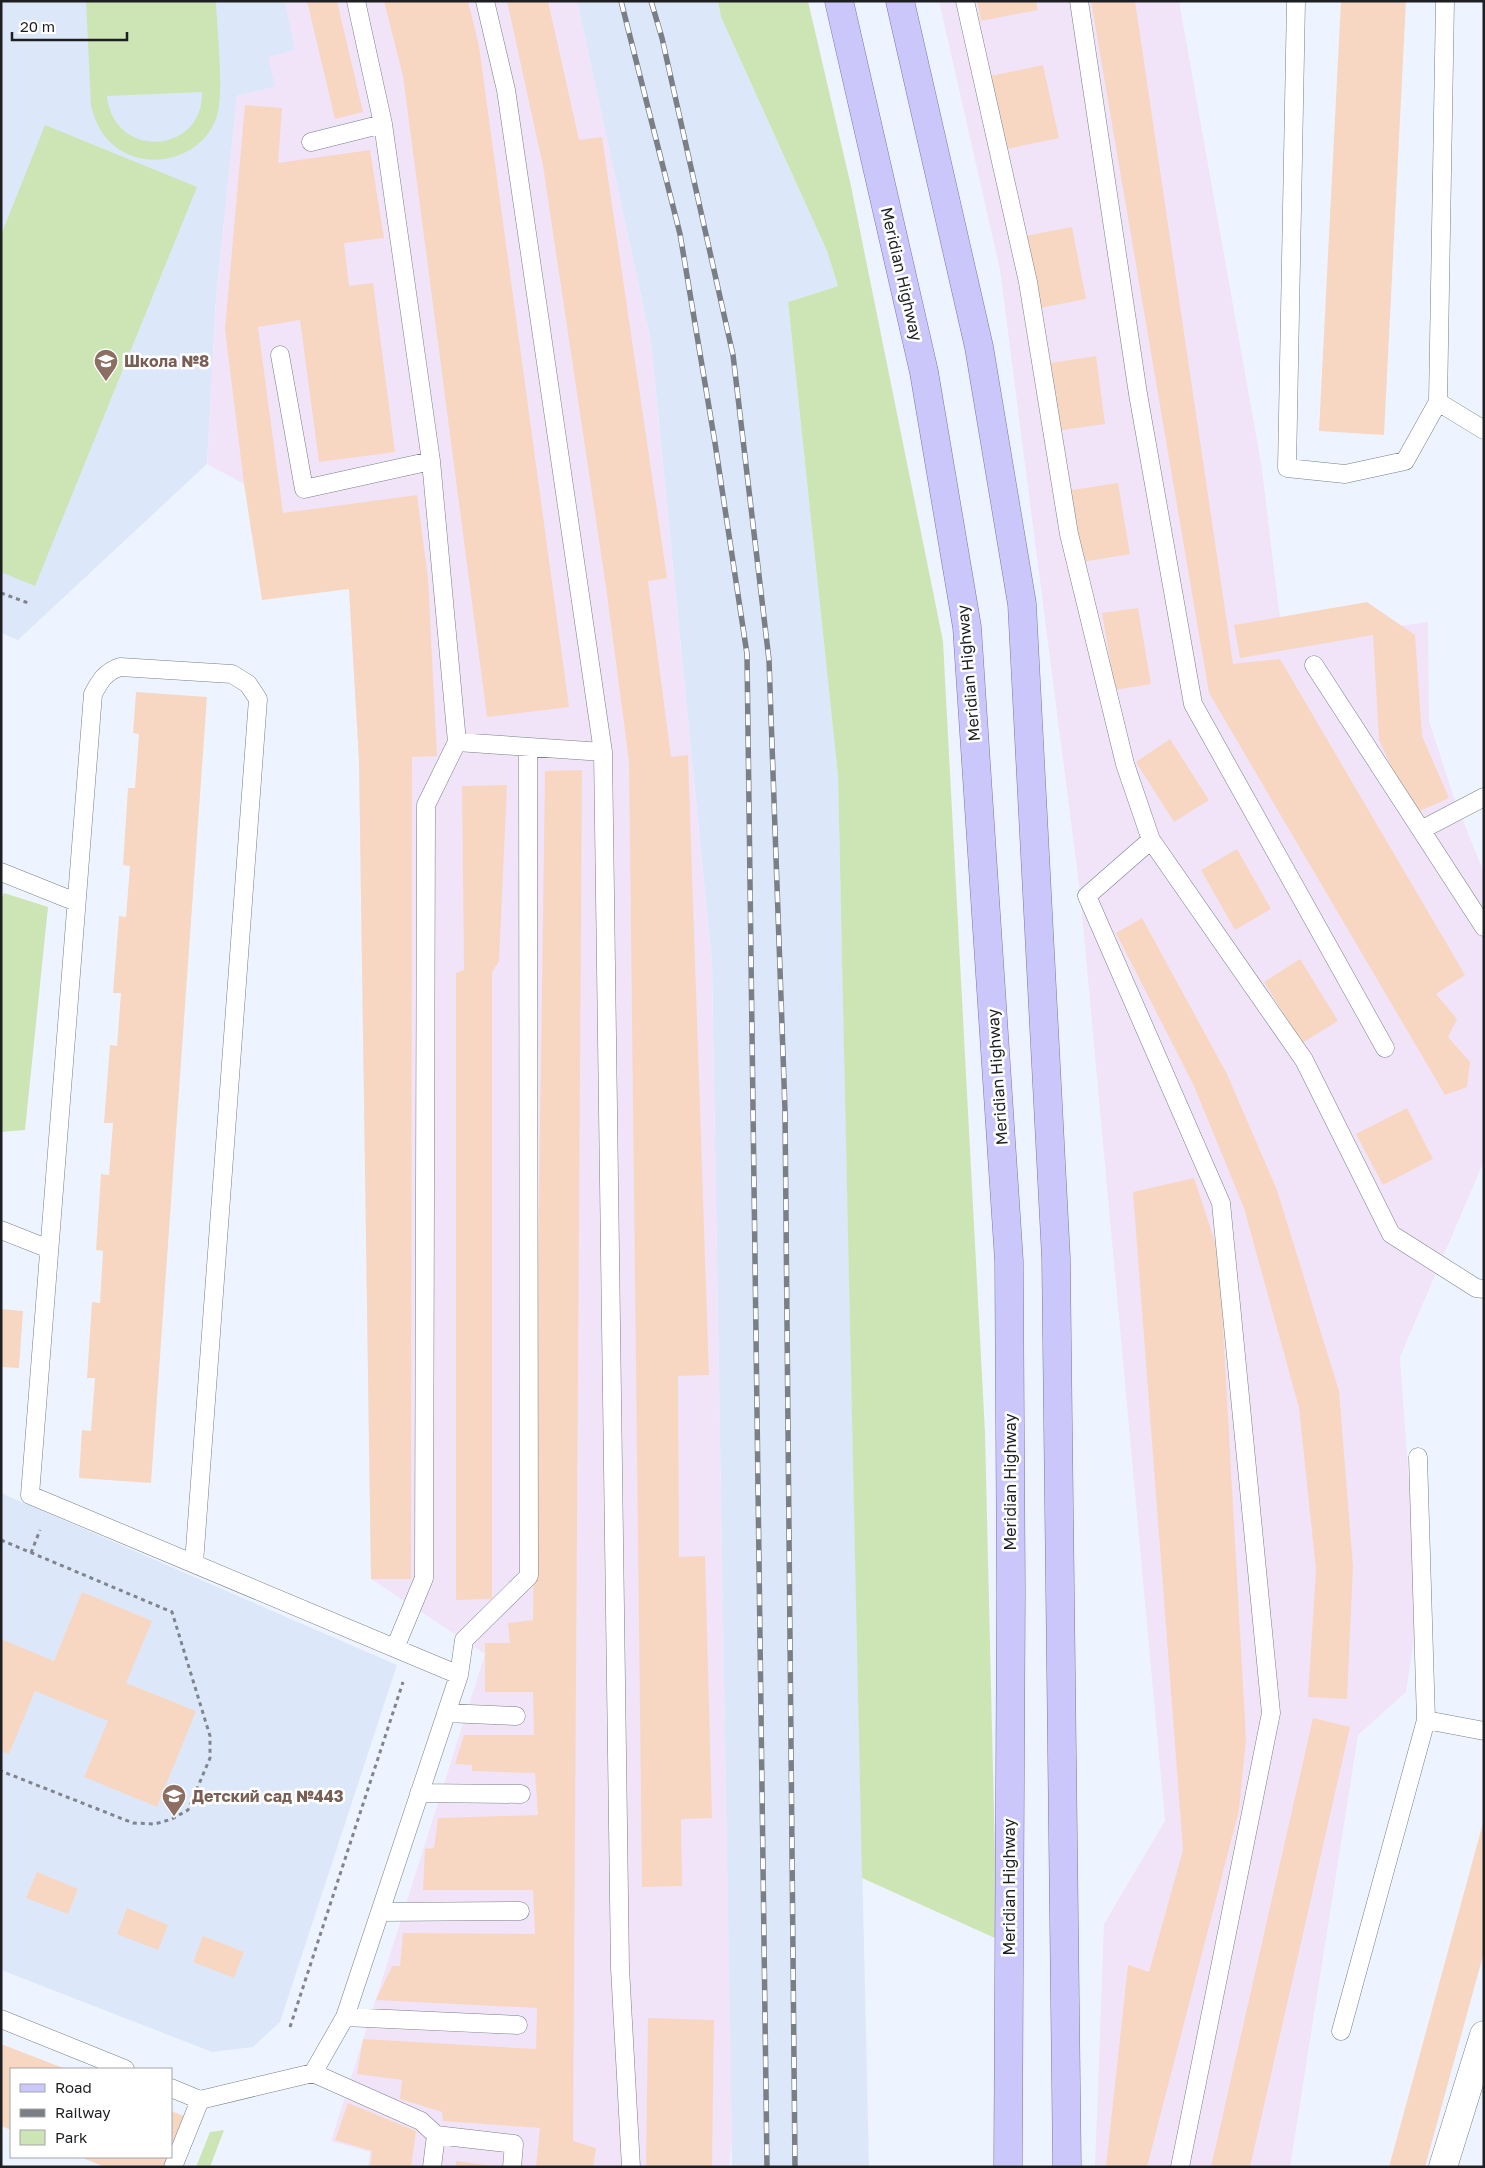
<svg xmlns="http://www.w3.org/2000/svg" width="1485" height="2168" font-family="'Golos Text',sans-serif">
	<rect width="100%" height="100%" fill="#edf4ff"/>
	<path fill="#dce8f9" d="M1 1H285L296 51 275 87 237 96 216 299 207 464 18 640 1 633Z
		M577 1H718L721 17 827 251 838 286 788 302 838 776 869 2167H732L712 964 651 342Z
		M1 1493 397 1665 280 2022 253 2047 212 2052 1 1970Z"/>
	<path fill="#f1e4f8" d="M285 1H577L651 342 712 964 732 2140 729 2167H368L370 2152 331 2141 485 1654 371 1579 359 760 349 589 244 484 207 464 216 299 237 96 275 87 268 57 295 50Z
		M939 1H1179L1261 463 1283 642 1428 622 1429 721 1454 798 1484 873V1161L1400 1357 1418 1612 1406 1692 1358 1735 1290 2167H1095L1104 1924 1165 1821 1080 892 1000 270Z"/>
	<path fill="#cde5b4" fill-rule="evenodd" d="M86 1H216C217 30 225 95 216 119 200 161 143 173 111 143 100 133 95 120 91 106ZM202 92C204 154 114 161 107 96Z
		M718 1H808L851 186 943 641 985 1432 997 1939 862 1878 838 776 788 302 838 286 827 251 721 17Z
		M45 125 197 187 35 586 1 572V235Z
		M4 893 48 907 25 1130 1 1132V900Z
		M224 2130 210 2167H196L210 2132Z"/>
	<path fill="#f8d7c2" d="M307 1H337L363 112 335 119Z
		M384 1H468L479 46 569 707 487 717 403 76Z
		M507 1H548L579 140 602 137 667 578 648 581 671 757 688 755 709 1375 678 1376 679 1557 705 1556 712 1818 681 1819 682 1886 642 1887 629 761 606 587 543 166Z
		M977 1H1036L1038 10 981 21Z
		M1091 1H1135L1233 664 1280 659 1465 975 1436 994 1457 1019 1448 1037 1470 1062 1467 1087 1445 1095 1209 693Z
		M1341 1H1406L1384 435 1319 431Z
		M1043 65 1059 138 1002 150 986 77Z
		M245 105 282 108 278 163 370 150 384 238 344 243 349 286 373 283 395 452 319 462 300 320 258 327 283 513 417 495 428 578 437 756 412 757 411 1579H371L359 760 349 589 262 600 244 484 225 329Z
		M1072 227 1086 299 1035 309 1020 237Z
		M1096 356 1105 424 1055 431 1044 364Z
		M1118 483 1130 554 1076 563 1065 491Z
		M1367 602 1415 635 1422 736 1449 798 1413 814 1379 740 1373 635 1240 658 1234 625Z
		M1138 608 1151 684 1115 690 1102 613Z
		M136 692 207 697 151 1483 79 1478 82 1430 91 1431 95 1378H87L92 1302 100 1303 103 1251 96 1250 101 1174 109 1175 113 1123H104L110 1045 117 1046 121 993H113L119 916 126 917 130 866 123 865 128 788H135L139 734 133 733Z
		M1170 739 1209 800 1174 822 1136 762Z
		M582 770 573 2141 596 2148 593 2167H536L540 2128 443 2121 442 2112 400 2099 402 2080 357 2074 363 2039 536 2049 537 2008 376 2000 392 1966H400L403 1933 535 1934 533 1890H423L425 1849 434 1848 438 1818 538 1815 535 1773 472 1771V1765L455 1764 464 1735H534L533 1692H485V1643H510L508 1623 533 1620 545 771Z
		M507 785 499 961 492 972V1599L456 1600V973L464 970 462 786Z
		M1237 849 1271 909 1235 930 1201 870Z
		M1142 918 1227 1074 1277 1190 1339 1391 1353 1567 1347 1699 1308 1697 1316 1570 1299 1408 1244 1208 1194 1086 1116 933Z
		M1300 959 1338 1021 1302 1043 1264 982Z
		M1407 1108 1433 1159 1383 1185 1356 1134Z
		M1194 1178 1219 1254 1246 1740 1239 1810 1147 2167H1106L1128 1965 1149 1972 1183 1850 1133 1192Z
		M1 1309 23 1311 19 1368 1 1367Z
		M82 1592 152 1621 126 1683 196 1711 157 1807 84 1777 108 1721 35 1691 9 1754 1 1751V1639L54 1661Z
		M1313 1718 1350 1727 1250 2167H1211Z
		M1483 1823 1484 1952 1425 2167H1389Z
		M37 1872 78 1889 68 1914 26 1898Z
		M127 1908 168 1925 158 1950 117 1934Z
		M203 1936 244 1952 234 1978 193 1962Z
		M648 2018 714 2020 712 2167H646Z
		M1 2044 66 2069H11V2130L1 2126Z
		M348 2103 416 2131 411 2167H370L372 2151 335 2140Z
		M171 2111 187 2117 168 2167H105L80 2157H171Z
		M456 2161 495 2166V2167H456Z"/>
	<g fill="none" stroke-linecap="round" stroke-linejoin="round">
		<defs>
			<path id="service" d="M356 1 383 124 431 461 457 742 426 805 424 1578 395 1648
				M485 1 506 90 603 752 620 1968 631 2167
				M965 1 1028 282 1069 534 1125 764 1151 840 1304 1060 1391 1234 1476 1288 1484 1289
				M1079 1 1138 394 1193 704 1385 1048
				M1296 1 1287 468 1345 474 1405 461 1438 402
				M1445 1 1438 402 1484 430
				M311 142 383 124
				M280 355 304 489 431 461
				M1314 665 1484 927
				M457 742 603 752
				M1421 830 1484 797
				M1151 840 1087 896 1221 1203 1271 1713 1180 2167
				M1 872 76 902
				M1 1230 49 1249
				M194 1563 258 699 248 684 232 674 120 667C105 672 100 681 93 694L30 1495 459 1675
				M446 1713 516 1716
				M1426 1720 1484 1731
				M419 1793 521 1794
				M380 1912 520 1911
				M345 2017 518 2025
				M1 2019 125 2069
				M1341 2031 1426 1720 1418 1457
				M313 2073 345 2017 459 1675 464 1640 529 1576 528 747
				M171 2088 200 2100 173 2167
				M200 2100 313 2073 421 2121 436 2135 514 2144 512 2167
				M432 2167 436 2135"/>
			<path id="minor" d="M1443 2167 1484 2035"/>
			<path id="primary" d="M839 1 924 372 967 627 1009 1261 1011 1592 1008 2167
				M900 1 979 347 1022 604 1056 1258 1067 2167"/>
		</defs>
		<use href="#service" stroke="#787f88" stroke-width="19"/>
		<use href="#minor" stroke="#787f88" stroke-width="29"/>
		<use href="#primary" stroke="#7974ae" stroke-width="29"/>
		<path stroke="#80848c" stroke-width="3" stroke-dasharray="4 4" stroke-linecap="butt" d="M1 593 31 604
			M1 1540 172 1612 210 1736V1758L188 1810 172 1819 155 1824 133 1823 1 1771
			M31 1553 40 1530
			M290 2027 403 1682"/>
		<use href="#service" stroke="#fff" stroke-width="18"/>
		<use href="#minor" stroke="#fff" stroke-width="28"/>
		<use href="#primary" stroke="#ccc7fb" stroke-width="28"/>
		<defs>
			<path id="rail" d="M621 1 680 234 715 443 747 654 767 2167
				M651 1 662 38 733 355 769 660 785 1110 795 2167"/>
		</defs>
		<use href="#rail" stroke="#7a7f86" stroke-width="5.5"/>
		<use href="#rail" stroke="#fff" stroke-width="4" stroke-dasharray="11" stroke-linecap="butt"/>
	</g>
	<defs>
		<symbol id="school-pin" viewBox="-11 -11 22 30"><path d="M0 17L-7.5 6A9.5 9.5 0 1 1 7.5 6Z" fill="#8d6e63" stroke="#fff"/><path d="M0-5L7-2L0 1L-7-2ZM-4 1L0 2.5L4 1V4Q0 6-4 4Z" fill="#fff"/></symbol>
	</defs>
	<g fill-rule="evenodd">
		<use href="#school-pin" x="92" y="347" width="28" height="38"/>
		<use href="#school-pin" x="160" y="1782" width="28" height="38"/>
	</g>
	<g text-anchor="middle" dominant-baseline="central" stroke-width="5" stroke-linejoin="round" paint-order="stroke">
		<g font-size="16" fill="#1d1f23" stroke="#fff">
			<text transform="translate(902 274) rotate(77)">Meridian Highway</text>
			<text transform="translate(968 673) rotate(-95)">Meridian Highway</text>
			<text transform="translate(997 1077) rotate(-94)">Meridian Highway</text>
			<text transform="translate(1010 1482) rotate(-90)">Meridian Highway</text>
			<text transform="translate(1009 1887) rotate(-90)">Meridian Highway</text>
		</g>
		<g font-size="16" font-weight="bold" fill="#785e54" stroke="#fff" text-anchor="start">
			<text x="124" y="361">Школа №8</text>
			<text x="192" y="1796">Детский сад №443</text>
		</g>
	</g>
	<rect width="1485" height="2168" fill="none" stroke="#1d1f23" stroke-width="5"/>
	<rect x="10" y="2068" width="162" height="90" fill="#ffffff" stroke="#a5a5a7"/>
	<rect x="20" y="2084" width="25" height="8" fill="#ccc7fb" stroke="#a5a5a7"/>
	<text x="55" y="2093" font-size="15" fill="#1d1f23">Road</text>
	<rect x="20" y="2109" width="25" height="8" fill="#7a7f86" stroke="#a5a5a7"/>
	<text x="55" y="2118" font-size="15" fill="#1d1f23">Railway</text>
	<rect x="20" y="2130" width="25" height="15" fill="#cde5b4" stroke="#a5a5a7"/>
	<text x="55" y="2143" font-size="15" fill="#1d1f23">Park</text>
	<path d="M12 32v8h115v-8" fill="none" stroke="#1d1f23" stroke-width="2.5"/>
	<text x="20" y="32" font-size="15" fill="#1d1f23" stroke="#ffffff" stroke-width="4" paint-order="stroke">20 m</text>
</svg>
